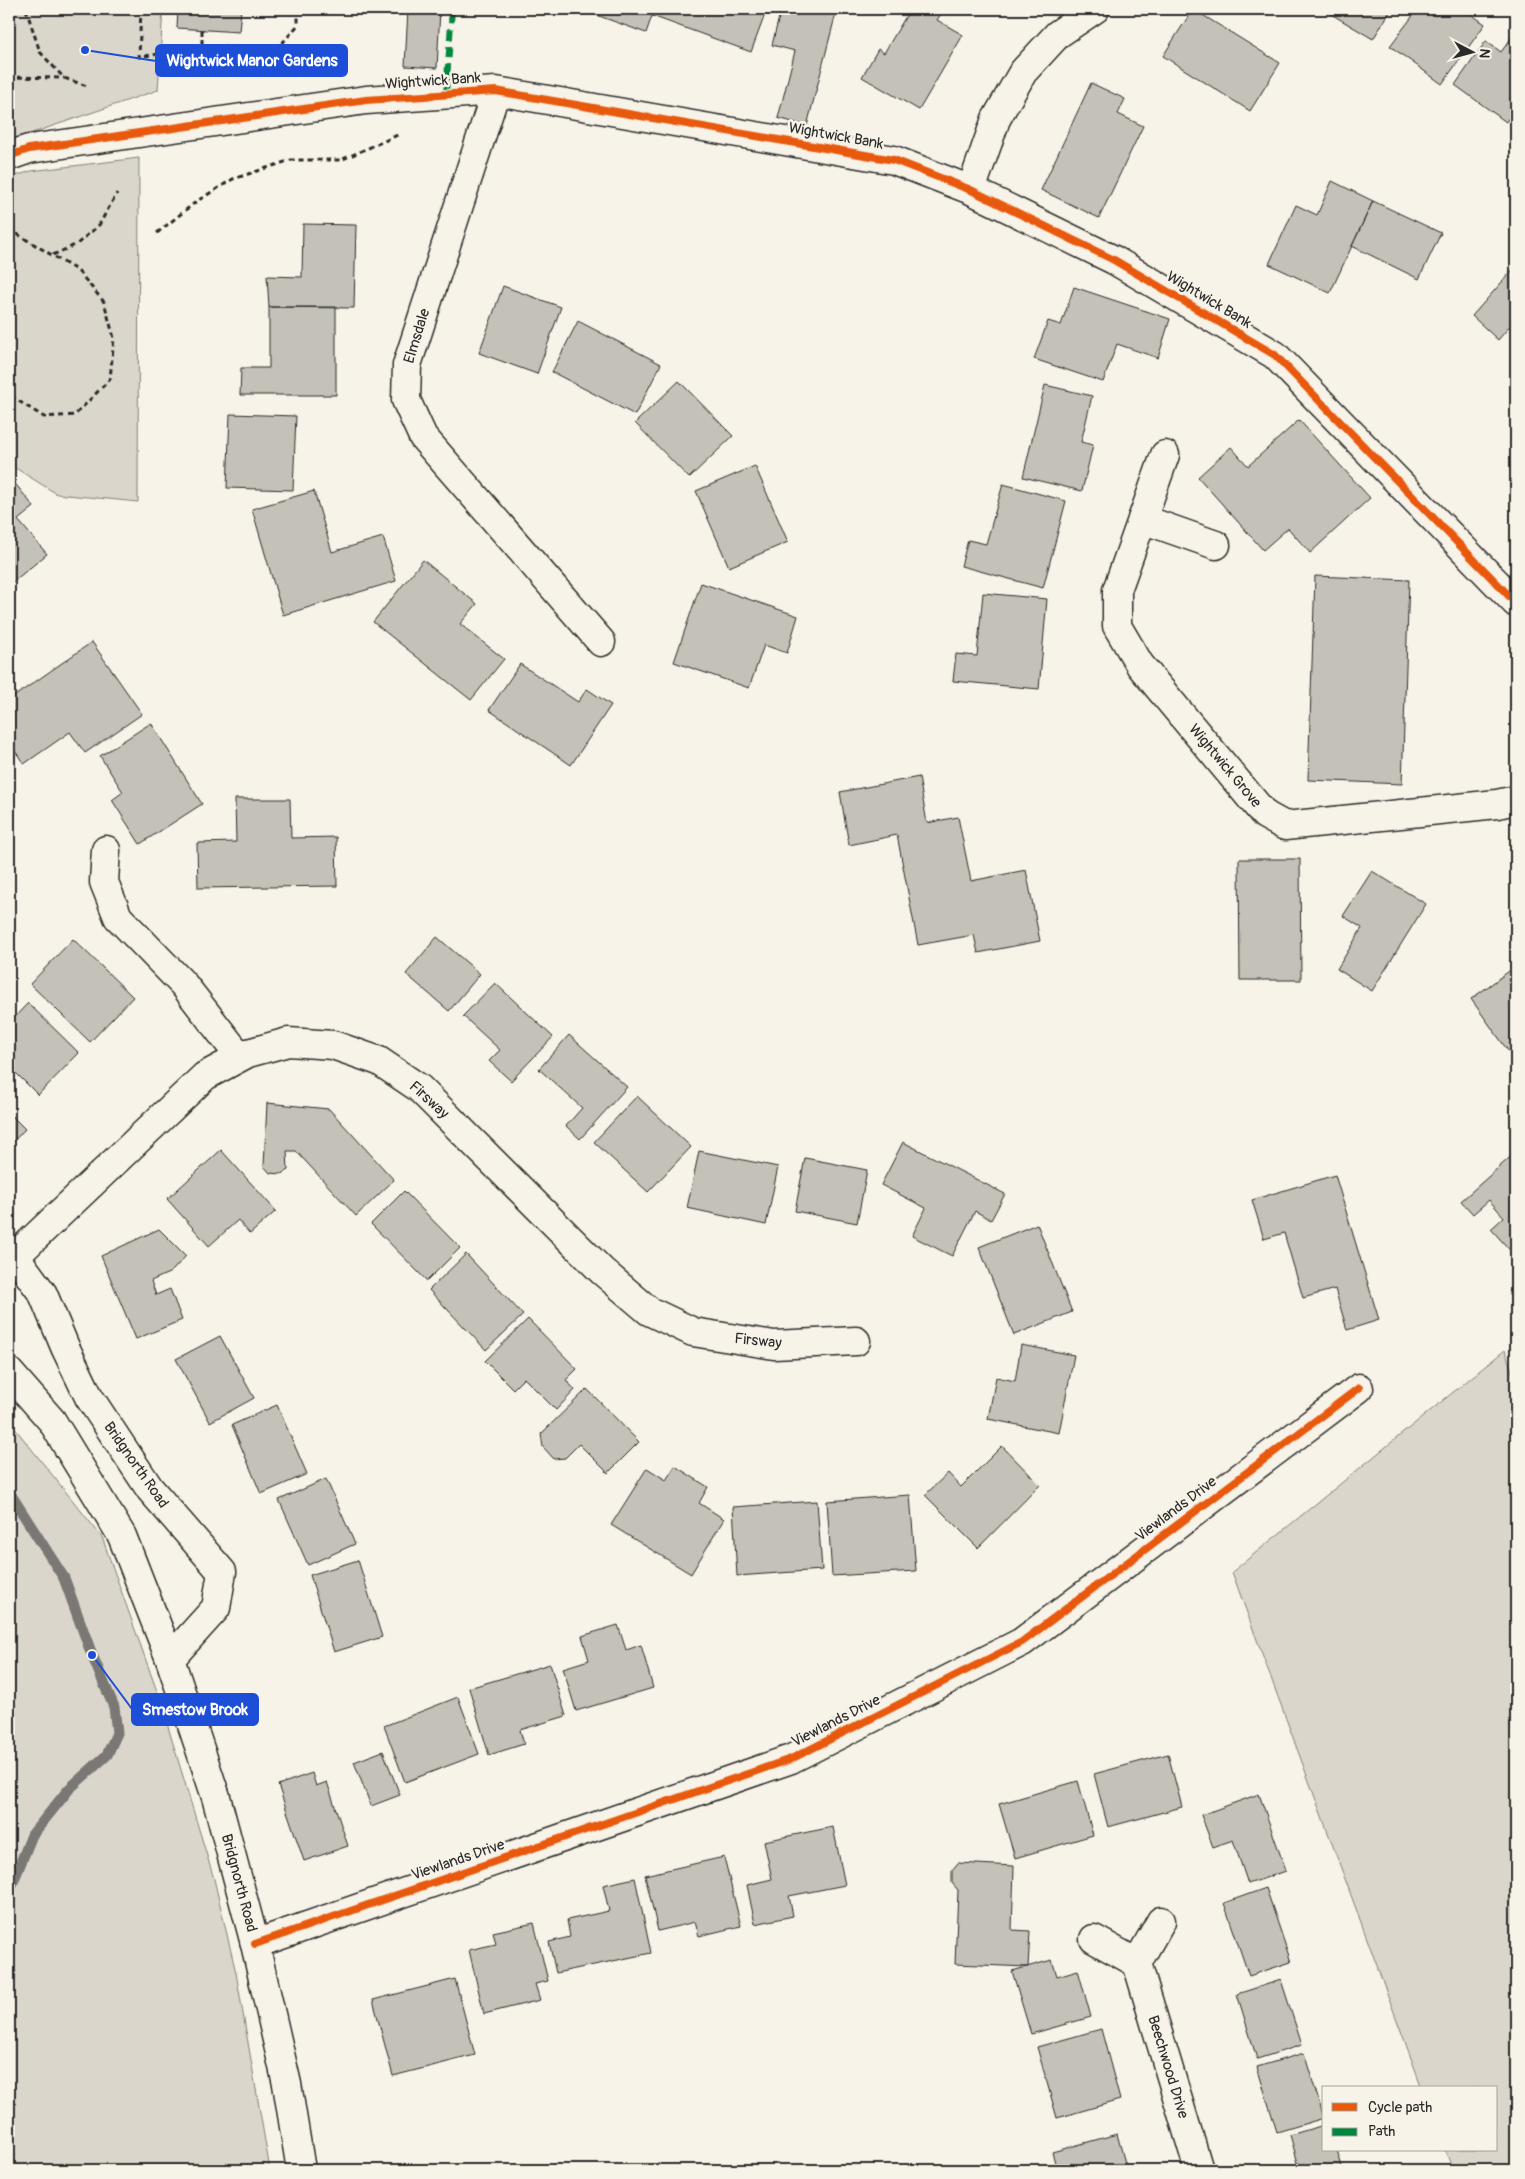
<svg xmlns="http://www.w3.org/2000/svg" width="1525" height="2179" font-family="Pangolin,sans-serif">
	<rect width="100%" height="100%" fill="#f7f3e8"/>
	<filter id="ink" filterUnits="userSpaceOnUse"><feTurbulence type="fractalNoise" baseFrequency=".02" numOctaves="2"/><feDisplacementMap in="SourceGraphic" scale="10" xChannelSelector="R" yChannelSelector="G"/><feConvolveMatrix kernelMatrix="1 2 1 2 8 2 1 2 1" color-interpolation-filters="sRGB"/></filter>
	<g filter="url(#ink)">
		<path fill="#dad6cc" stroke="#82807c" d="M9 9H163L158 90 9 141Z
			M139 158 138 502 57 494 9 464V178L31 171Z
			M1505 1350 1516 1384V2170H1453L1445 2150H1496V2088H1422L1232 1572Z
			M9 1421 102 1537 159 1697 214 1879 236 1973 270 2170H9Z"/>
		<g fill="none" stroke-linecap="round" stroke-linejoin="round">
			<path stroke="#7a7874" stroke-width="11" d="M9 1492 64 1578 92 1655 114 1707 117 1733 107 1755 69 1789 32 1835 9 1892"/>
		</g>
		<path fill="#c4c1b9" stroke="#2b2b2b" d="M178 9H241L239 32 177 28Z
			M408 9H440L437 68 405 66Z
			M602 9H767L751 52 652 16 646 33 599 16Z
			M781 9H837L807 126 778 118 795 51 772 45Z
			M906 9H944L937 20 963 35 919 110 862 77 878 49 884 53 909 11Z
			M1193 9 1280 63 1250 111 1163 56Z
			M1334 9H1392L1373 39 1331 14Z
			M1418 9H1427L1436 16 1441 9H1464L1485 24 1442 84 1390 46Z
			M1512 37 1516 41V107L1506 122 1455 85 1486 41 1501 52Z
			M1091 83 1125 99 1118 114 1143 126 1099 218 1041 190Z
			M1332 181 1373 201 1330 293 1269 264 1296 205 1317 215Z
			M1373 201 1441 233 1419 279 1352 246Z
			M303 224 356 225 354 308 269 307 267 276 302 277Z
			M1516 266V331L1510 326 1498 340 1472 316Z
			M503 286 561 307 537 374 479 353Z
			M1074 287 1170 319 1158 358 1117 344 1103 382 1034 359 1048 321 1061 325Z
			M269 307H336V395H240L241 368H269Z
			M578 321 661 364 635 415 552 372Z
			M679 381 733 436 689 478 635 423Z
			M1045 385 1092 396 1081 442 1093 445 1082 491 1023 477Z
			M230 414 296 416 293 490 227 488Z
			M1299 420 1370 498 1310 553 1288 528 1263 550 1198 477 1231 447 1248 466Z
			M755 466 788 542 729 567 696 491Z
			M9 476 34 507 18 520 47 554 9 585Z
			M1003 484 1066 501 1043 588 961 566 968 540 986 544Z
			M314 491 332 552 383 537 396 581 283 615 252 509Z
			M423 560 477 604 460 624 504 659 471 700 373 622Z
			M1315 576 1409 580 1402 784 1308 780Z
			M701 583 798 616 787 653 764 645 749 688 674 662Z
			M983 593 1047 599 1039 689 953 681 956 654 977 656Z
			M92 642 142 714 85 753 70 732 24 764 9 742V700Z
			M520 664 578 702 587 689 611 705 571 765 489 710Z
			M151 723 202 804 140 844 112 800 123 792 100 756Z
			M919 777 927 823 958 817 971 881 1026 870 1040 941 978 953 974 935 918 945 897 835 849 845 840 792Z
			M235 799H290L291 838 336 837 337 886 198 888 197 843 236 842Z
			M1239 859H1300L1301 980H1240Z
			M1372 871 1426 904 1372 991 1337 969 1362 928 1343 916Z
			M437 937 480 974 449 1011 406 974Z
			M73 939 133 997 90 1042 30 984Z
			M1516 966V1062L1471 999Z
			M495 983 553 1037 511 1081 489 1061 500 1050 463 1016Z
			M28 1003 79 1053 38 1095 9 1066V1023Z
			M569 1035 627 1087 580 1139 566 1126 582 1108 539 1069Z
			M637 1096 691 1147 648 1192 594 1142Z
			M267 1103 329 1109 394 1180 356 1216 296 1151H287L288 1170 281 1174 270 1173 264 1166Z
			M9 1113 25 1129 9 1146Z
			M903 1142 1005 1194 991 1220 975 1211 952 1256 912 1236 926 1208 881 1185Z
			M221 1150 276 1211 250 1234 238 1220 209 1246 167 1199Z
			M699 1151 778 1167 766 1225 687 1208Z
			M1516 1152V1257L1491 1229 1504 1217 1489 1200 1473 1214 1461 1201Z
			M805 1158 867 1170 857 1223 795 1211Z
			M1335 1175 1379 1320 1347 1330 1335 1289 1303 1298 1284 1233 1264 1239 1252 1200Z
			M404 1191 460 1248 427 1281 371 1224Z
			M1037 1224 1072 1312 1014 1335 979 1247Z
			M159 1229 186 1256 171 1272 151 1281 156 1295 170 1289 182 1320 136 1339 101 1256Z
			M466 1254 523 1315 486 1350 429 1290Z
			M528 1319 577 1369 566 1380 575 1390 556 1410 524 1378 513 1389 485 1361Z
			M220 1336 254 1398 210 1422 176 1359Z
			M1021 1345 1074 1355 1059 1433 988 1419 996 1377 1015 1381Z
			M587 1389 639 1442 608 1473 579 1444 565 1458 554 1459 543 1447 541 1434Z
			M277 1405 307 1474 261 1494 232 1425Z
			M1002 1446 1040 1485 978 1548 925 1495 948 1473 961 1487Z
			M675 1466 708 1487 699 1503 724 1519 691 1574 611 1525 647 1468 666 1480Z
			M326 1479 355 1544 308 1565 279 1500Z
			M910 1495 916 1571 832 1576 827 1501Z
			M817 1501 822 1570 737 1576 733 1507Z
			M358 1560 382 1637 334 1652 310 1575Z
			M618 1625 626 1650 641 1645 653 1688 576 1711 563 1668 589 1660 582 1636Z
			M550 1664 566 1716 520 1730 524 1744 489 1755 469 1688Z
			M458 1697 479 1754 405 1782 384 1726Z
			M383 1751 400 1795 371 1806 354 1762Z
			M1168 1754 1182 1807 1108 1827 1094 1774Z
			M312 1773 316 1786 327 1782 348 1846 304 1861 278 1785Z
			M1078 1781 1093 1835 1015 1858 999 1804Z
			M1259 1794 1286 1871 1248 1884 1233 1840 1213 1847 1201 1815Z
			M833 1827 845 1885 789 1896 793 1916 755 1924 747 1885 772 1879 764 1841Z
			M724 1857 741 1926 699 1936 695 1922 658 1931 645 1875Z
			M958 1863 1014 1866 1012 1930 1030 1931 1028 1967 955 1964 958 1890 952 1883V1870Z
			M635 1878 651 1953 556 1973 549 1942 570 1937 567 1920 609 1911 603 1885Z
			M1266 1888 1291 1962 1249 1976 1224 1903Z
			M534 1923 548 1981 535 1984 540 2000 484 2014 469 1950 496 1944 493 1932Z
			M1052 1960 1057 1976 1078 1970 1091 2017 1031 2034 1012 1971Z
			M455 1979 475 2055 393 2076 373 2000Z
			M1281 1980 1302 2045 1257 2059 1237 1994Z
			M1101 2029 1120 2100 1057 2118 1037 2047Z
			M1304 2053 1324 2118 1277 2132 1257 2067Z
			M1324 2125V2150H1337L1343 2170H1300L1290 2135Z
			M1117 2134 1127 2170H1057L1052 2152Z"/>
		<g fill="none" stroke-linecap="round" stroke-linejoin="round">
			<defs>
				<path id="minor" d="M496 91 407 365 406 400 423 437 601 642
					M9 156 29 149 366 100 496 91 894 160 971 190 1114 260 1275 355 1516 603
					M971 190 996 119 1023 72 1058 34 1095 9
					M1165 455 1117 590V626L1140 665 1265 815 1285 826 1497 804 1516 800
					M1142 519 1216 545
					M106 850 104 882 118 917 184 985 240 1057
					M15 1256 43 1294 65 1347 89 1397 150 1489 222 1572 216 1608 170 1659
					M9 1262 205 1076 248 1053 288 1042 333 1045 379 1061 419 1088 602 1271 649 1311 693 1332 774 1345 856 1341
					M1094 1939 1137 1963 1161 1921
					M255 1944 791 1759 1022 1642 1359 1388
					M1137 1963 1199 2170"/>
				<path id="highway" d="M9 1372 52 1421 122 1536 170 1659 216 1797 255 1944 287 2084 301 2170"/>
			</defs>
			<use href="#minor" stroke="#2b2b2b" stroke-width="31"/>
			<use href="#highway" stroke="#2b2b2b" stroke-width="31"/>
			<path stroke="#2b2b2b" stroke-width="3" stroke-dasharray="5 4" stroke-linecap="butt" d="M26 9 40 52 64 78 87 86
				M141 9 139 57 202 47
				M202 30V47L278 48 298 25V9
				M9 77 64 78
				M9 229 78 271 104 302 114 338 110 379 75 415 44 417 9 395
				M157 233 197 201 233 179 291 160H341L400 134
				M53 255 77 244 99 225 117 193"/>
			<use href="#minor" stroke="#f7f3e8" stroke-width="28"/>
			<use href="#highway" stroke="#f7f3e8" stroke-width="28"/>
			<path stroke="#00873e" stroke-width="6" stroke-dasharray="12 6" stroke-linecap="butt" d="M446 94 452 9"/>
			<defs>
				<path id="cycleway" d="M9 156 29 149 366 100 496 91 894 160 971 190 1114 260 1275 355 1516 603
					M255 1944 791 1759 1022 1642 1359 1388"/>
			</defs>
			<use href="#cycleway" stroke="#f7f3e8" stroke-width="11"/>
			<use href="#cycleway" stroke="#e8590c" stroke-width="8"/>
		</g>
	</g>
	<g text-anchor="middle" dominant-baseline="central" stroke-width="5" stroke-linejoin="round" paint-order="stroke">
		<g font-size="15" fill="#2b2b2b" stroke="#f7f3e8">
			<text transform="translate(433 81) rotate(-4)">Wightwick Bank</text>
			<text transform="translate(836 136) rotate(10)">Wightwick Bank</text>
			<text transform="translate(1209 300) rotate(31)">Wightwick Bank</text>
			<text transform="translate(417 336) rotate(-73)">Elmsdale</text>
			<text transform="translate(1225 766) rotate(50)">Wightwick Grove</text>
			<text transform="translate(429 1100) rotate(42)">Firsway</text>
			<text transform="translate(758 1341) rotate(6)">Firsway</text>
			<text transform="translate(136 1465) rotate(55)">Bridgnorth Road</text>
			<text transform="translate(1176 1509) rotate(-37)">Viewlands Drive</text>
			<text transform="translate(836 1721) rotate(-27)">Viewlands Drive</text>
			<text transform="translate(458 1860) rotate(-19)">Viewlands Drive</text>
			<text transform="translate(239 1883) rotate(75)">Bridgnorth Road</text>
			<text transform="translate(1168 2067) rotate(73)">Beechwood Drive</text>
		</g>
	</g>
	<path fill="none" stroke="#1d4ed8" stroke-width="2" d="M85 50L156 61M92 1655L132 1709"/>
	<g fill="#1d4ed8" stroke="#f7f3e8" stroke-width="2">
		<circle cx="85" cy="50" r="5"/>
		<circle cx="92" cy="1655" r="5"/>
	</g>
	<g fill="#1d4ed8" stroke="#1d4ed8" stroke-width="2">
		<rect x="156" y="45" width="191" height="31" rx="5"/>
		<rect x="132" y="1694" width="126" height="31" rx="5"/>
	</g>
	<g font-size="16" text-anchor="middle" font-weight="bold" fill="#fff">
		<text x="252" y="66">Wightwick Manor Gardens</text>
		<text x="195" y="1715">Smestow Brook</text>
	</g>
	<rect width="1525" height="2179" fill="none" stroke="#f7f3e8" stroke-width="30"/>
	<rect x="15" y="15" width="1495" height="2149" fill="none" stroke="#2b2b2b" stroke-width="2" filter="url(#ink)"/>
	<rect x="1322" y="2086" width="175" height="65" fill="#f7f3e8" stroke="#a5a39c"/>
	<rect x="1332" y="2103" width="25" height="8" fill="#e8590c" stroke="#a5a39c"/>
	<text x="1368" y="2112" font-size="15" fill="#2b2b2b">Cycle path</text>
	<rect x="1332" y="2128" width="25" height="8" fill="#00873e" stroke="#a5a39c"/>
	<text x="1368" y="2136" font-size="15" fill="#2b2b2b">Path</text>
	<g transform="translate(1472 52) rotate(96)" stroke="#f7f3e8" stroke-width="4" paint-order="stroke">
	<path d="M0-4L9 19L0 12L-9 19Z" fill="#2b2b2b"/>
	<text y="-8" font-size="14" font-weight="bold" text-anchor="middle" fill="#2b2b2b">N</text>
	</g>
</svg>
